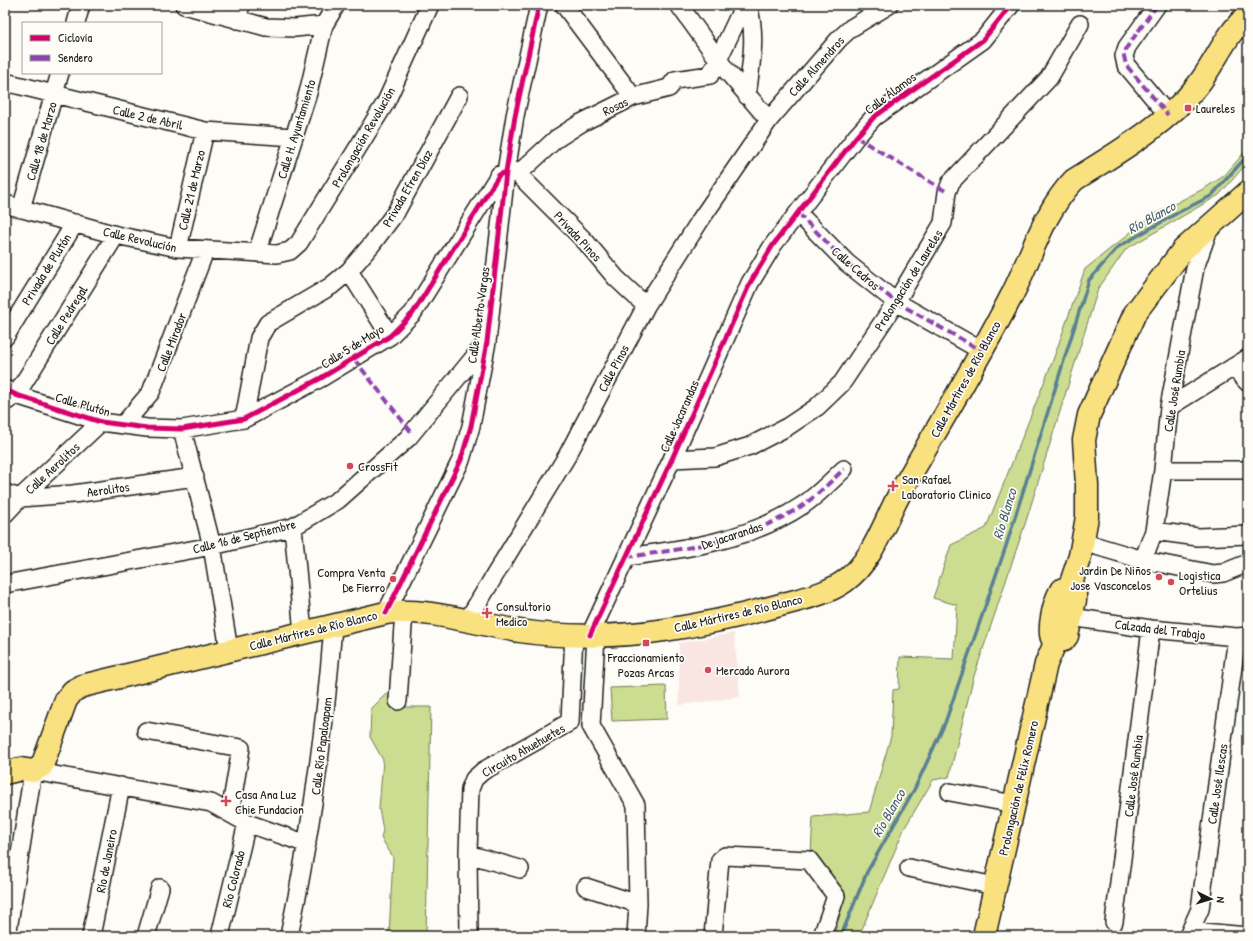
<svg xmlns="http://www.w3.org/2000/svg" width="1253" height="941" font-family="'Patrick Hand',sans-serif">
	<rect width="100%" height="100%" fill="#fdfcf7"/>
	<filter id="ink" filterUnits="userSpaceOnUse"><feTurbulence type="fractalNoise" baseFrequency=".025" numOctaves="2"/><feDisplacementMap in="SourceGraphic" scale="8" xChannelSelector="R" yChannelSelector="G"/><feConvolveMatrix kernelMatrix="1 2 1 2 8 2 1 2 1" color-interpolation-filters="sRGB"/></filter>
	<g filter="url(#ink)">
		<path fill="#f9e6e2" d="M734 633 740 697 679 705V643Z"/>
		<path fill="#ccdc90" stroke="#747c56" d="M1248 148V162L1219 195 1126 249 1098 289 1026 521 973 679 949 777 933 780 904 829 859 936H834L843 903 811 853 813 817 869 812 891 736 893 690 899 689 900 657 954 659 957 605 933 598 951 545 986 528 1053 360 1085 269 1151 216 1205 188 1224 176Z
			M666 686 667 719 612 721 610 688Z
			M390 690 389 704 405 707H431L426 936 389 935 393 857 381 838 383 830 379 809 383 760 370 737 371 709Z"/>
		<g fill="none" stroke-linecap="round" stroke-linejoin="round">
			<path stroke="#5a8094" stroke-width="3.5" d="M841 936 867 872 915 788 945 723 1006 546 1089 280 1118 247 1179 212 1211 196 1248 155"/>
			<defs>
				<path id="minor" d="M184 5 266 27 295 28 324 25
					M564 5 633 97
					M679 5 725 69 769 120
					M1157 5 1127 47 1124 56 1126 65 1168 115
					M237 20 241 5
					M76 23 81 5
					M5 82 205 131 294 137
					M747 96C751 65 757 35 748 5
					M506 172 518 174 585 241 616 278 646 306
					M518 174 556 139 581 123 633 97 669 88 675 80 710 75 718 60 744 5
					M5 204 116 235 178 248 277 254 290 251 299 243 386 102 430 5
					M21 209 60 73
					M798 213 847 263 896 302 982 351
					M178 248 205 131
					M257 253 308 93 324 25 336 5
					M349 271 390 336
					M5 337 75 223
					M1233 367 1248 383
					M5 389 16 395 101 422 147 428 182 429 244 419 321 378 390 336 413 313 499 175 506 172
					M7 401 16 395 116 235
					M1169 407 1248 358
					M244 419 259 338 268 323 331 286 349 271 372 244 396 212 459 96
					M123 425 151 392 205 251
					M182 429 212 546 229 650
					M672 459 715 457 750 446 787 427 817 407 842 383 896 302 943 223 947 192 951 182 1049 78 1080 24
					M1163 470H1248
					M5 493 20 498 73 494 195 477
					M5 514 20 498 101 422
					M293 527 303 633
					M1154 531 1198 537 1248 535
					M1083 542 1143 560 1213 574 1223 573 1248 563
					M626 557C687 549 751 540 803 505 818 495 831 481 844 469
					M1143 560 1154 531 1163 470 1169 407 1195 268 1210 226
					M5 584 212 546 293 527 338 500 408 438 485 344
					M386 613 461 460 471 426 487 342 506 172 515 116 539 5
					M1071 617 1151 629 1237 637 1248 636
					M467 621 567 456 646 306 701 219 769 120 839 39 851 28 889 5
					M590 635 672 459 750 283 773 245 856 137 874 117 983 40 1011 5
					M596 635 591 726 636 805 638 904 636 936
					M398 701 404 611
					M146 731 241 748 230 813
					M950 792 1014 804
					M468 854 520 869
					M909 868 995 886
					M586 887 638 904
					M1114 922 1151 629
					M1192 931 1247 936
					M7 936 33 771 211 803 247 823 307 844
					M91 936 121 786
					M146 936 160 888
					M220 936 247 823
					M289 936C311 833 325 730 333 626
					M469 936 468 854 470 789 474 779 483 771 570 722 574 634
					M713 936 720 860 725 856 809 860 836 896 822 936
					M1188 936 1200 909 1237 637"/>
				<path id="major" d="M1063 589 1071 590 1075 594V600L1067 636 1064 640 1056 641 1052 638C1048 630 1055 594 1063 589Z
					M1069 589 1080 556 1087 517V485L1084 440 1089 415 1135 313 1183 250 1248 192
					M5 773 21 769 33 771 42 766 66 700 73 691 82 686 386 613C424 607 480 625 520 631 565 638 620 637 665 630 705 624 745 615 784 604 805 598 827 594 845 581 872 562 884 523 899 495 937 428 977 363 1012 295 1032 256 1043 212 1074 180 1115 154 1166 125 1197 86 1215 64 1225 34 1248 15
					M984 936 1046 664 1056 641"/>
			</defs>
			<use href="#minor" stroke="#1c1c1c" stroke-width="20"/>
			<use href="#major" stroke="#1c1c1c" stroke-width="25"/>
			<use href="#minor" stroke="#fdfcf7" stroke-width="17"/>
			<use href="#major" stroke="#fae180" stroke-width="22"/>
			<path stroke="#8e44ad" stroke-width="4" stroke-dasharray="8 4" stroke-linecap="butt" d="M523 5 537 12
				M1157 5 1127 47 1124 56 1126 65 1168 115
				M856 137 947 192
				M798 213 847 263 896 302 982 351
				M354 359 412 433
				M626 557C687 549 751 540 803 505 818 495 831 481 844 469"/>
			<defs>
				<path id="cycleway" d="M5 389 16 395 101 422 147 428 182 429 244 419 321 378 390 336 413 313 499 175 506 172
					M386 613 461 460 471 426 487 342 506 172 515 116 539 5
					M590 635 672 459 750 283 773 245 856 137 874 117 983 40 1011 5"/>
			</defs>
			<use href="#cycleway" stroke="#fdfcf7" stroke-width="8"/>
			<use href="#cycleway" stroke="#d6006c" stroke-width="5"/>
		</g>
	</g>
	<g fill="#d1495b" stroke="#fdfcf7" stroke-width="1.5">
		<rect x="1184" y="104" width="8" height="8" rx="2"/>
		<circle cx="350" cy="466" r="4"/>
		<path d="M891 480h4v4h4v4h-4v4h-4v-4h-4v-4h4z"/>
		<circle cx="1159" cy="577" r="4"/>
		<circle cx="393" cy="579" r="4"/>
		<circle cx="1171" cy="582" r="4"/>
		<path d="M485 607h4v4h4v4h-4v4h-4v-4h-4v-4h4z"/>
		<rect x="642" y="639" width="8" height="8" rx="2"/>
		<circle cx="708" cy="670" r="4"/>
		<path d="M224 795h4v4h4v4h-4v4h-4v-4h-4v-4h4z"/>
	</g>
	<g text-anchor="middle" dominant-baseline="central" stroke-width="3.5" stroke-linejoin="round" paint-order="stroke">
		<g font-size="13" fill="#1c1c1c" stroke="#fdfcf7">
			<text transform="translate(816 66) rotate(-48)">Calle Almendros</text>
			<text transform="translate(890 93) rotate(-37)">Calle Álamos</text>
			<text transform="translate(615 106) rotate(-26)">Rosas</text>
			<text transform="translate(148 117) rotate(13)">Calle 2 de Abril</text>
			<text transform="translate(296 129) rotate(-73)">Calle H. Ayuntamiento</text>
			<text transform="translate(363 137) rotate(-60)">Prolongación Revolución</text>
			<text transform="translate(41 141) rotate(-74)">Calle 18 de Marzo</text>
			<text transform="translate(407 188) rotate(-60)">Privada Efren Díaz</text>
			<text transform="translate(191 190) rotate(-77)">Calle 21 de Marzo</text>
			<text transform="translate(578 236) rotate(47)">Privada Pinos</text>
			<text transform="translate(140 239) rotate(13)">Calle Revolución</text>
			<text transform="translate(856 268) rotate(41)">Calle Cedros</text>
			<text transform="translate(46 269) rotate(-58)">Privada de Plutón</text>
			<text transform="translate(908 280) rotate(-58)">Prolongación de Laureles</text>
			<text transform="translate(66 315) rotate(-58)">Calle Pedregal</text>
			<text transform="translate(478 315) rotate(-82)">Calle Alberto Vargas</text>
			<text transform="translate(171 342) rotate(-69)">Calle Mirador</text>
			<text transform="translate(352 346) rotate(-32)">Calle 5 de Mayo</text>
			<text transform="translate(613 368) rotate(-62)">Calle Pinos</text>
			<text transform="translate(965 379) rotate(-61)">Calle Mártires de Río Blanco</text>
			<text transform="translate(1174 391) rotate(-81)">Calle José Rumbia</text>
			<text transform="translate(83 404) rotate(16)">Calle Plutón</text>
			<text transform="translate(679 416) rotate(-66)">Calle Jacarandas</text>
			<text transform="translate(52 468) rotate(-43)">Calle Aerolitos</text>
			<text transform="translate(108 489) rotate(-8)">Aerolitos</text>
			<text transform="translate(732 535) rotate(-18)">De jacarandas</text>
			<text transform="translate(244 536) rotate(-14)">Calle 16 de Septiembre</text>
			<text transform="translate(738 613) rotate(-13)">Calle Mártires de Río Blanco</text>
			<text transform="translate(1160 629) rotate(7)">Calzada del Trabajo</text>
			<text transform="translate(313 630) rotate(-14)">Calle Mártires de Río Blanco</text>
			<text transform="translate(321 746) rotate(-83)">Calle Río Papaloapam</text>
			<text transform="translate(523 750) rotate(-30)">Circuito Ahuehuetes</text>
			<text transform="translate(1133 776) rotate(-83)">Calle José Rumbia</text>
			<text transform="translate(1217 784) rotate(-82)">Calle José Ilescas</text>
			<text transform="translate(1018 788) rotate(-77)">Prolongación de Félix Romero</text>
			<text transform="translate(106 861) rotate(-79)">Río de Janeiro</text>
			<text transform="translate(233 879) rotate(-76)">Río Colorado</text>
		</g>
		<g font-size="13" fill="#1c1c1c" stroke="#fdfcf7" text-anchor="start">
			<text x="1196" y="108">Laureles</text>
			<text x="358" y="466">CrossFit</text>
			<text x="902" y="479">San Rafael<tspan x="902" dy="15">Laboratorio Clinico</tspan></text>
			<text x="1151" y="570" text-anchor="end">Jardin De Niños<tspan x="1151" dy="15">Jose Vasconcelos</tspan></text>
			<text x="385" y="572" text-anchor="end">Compra Venta<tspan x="385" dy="15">De Fierro</tspan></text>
			<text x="1179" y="575">Logistica<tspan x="1179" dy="15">Ortelius</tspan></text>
			<text x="496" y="606">Consultorio<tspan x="496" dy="15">Medico</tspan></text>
			<text x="646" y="657" text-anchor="middle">Fraccionamiento<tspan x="646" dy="15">Pozas Arcas</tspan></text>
			<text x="716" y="670">Mercado Aurora</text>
			<text x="235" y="794">Casa Ana Luz<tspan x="235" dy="15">Chie Fundacion</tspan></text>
		</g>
		<g font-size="14" font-style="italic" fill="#465f6c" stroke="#fdfcf7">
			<text transform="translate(1151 217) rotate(-29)">Río Blanco</text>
			<text transform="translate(1004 514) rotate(-73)">Río Blanco</text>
			<text transform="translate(888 813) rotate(-60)">Río Blanco</text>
		</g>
	</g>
	<rect width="1253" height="941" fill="none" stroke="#fdfcf7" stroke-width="20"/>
	<rect x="10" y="10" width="1233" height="921" fill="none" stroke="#1c1c1c" stroke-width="1.5" filter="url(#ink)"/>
	<rect x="22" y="22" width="140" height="52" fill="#fdfcf7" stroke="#a3a29f"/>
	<rect x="30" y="35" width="20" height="6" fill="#d6006c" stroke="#a3a29f"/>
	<text x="58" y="42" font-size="12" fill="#1c1c1c">Ciclovía</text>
	<rect x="30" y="55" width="20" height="6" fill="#8e44ad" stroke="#a3a29f"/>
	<text x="58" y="62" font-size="12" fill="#1c1c1c">Sendero</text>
	<g transform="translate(1211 899) rotate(95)" stroke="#fdfcf7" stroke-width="3" paint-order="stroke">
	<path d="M0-3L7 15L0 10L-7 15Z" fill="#1c1c1c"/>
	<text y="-6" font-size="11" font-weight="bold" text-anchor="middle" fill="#1c1c1c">N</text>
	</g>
</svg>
